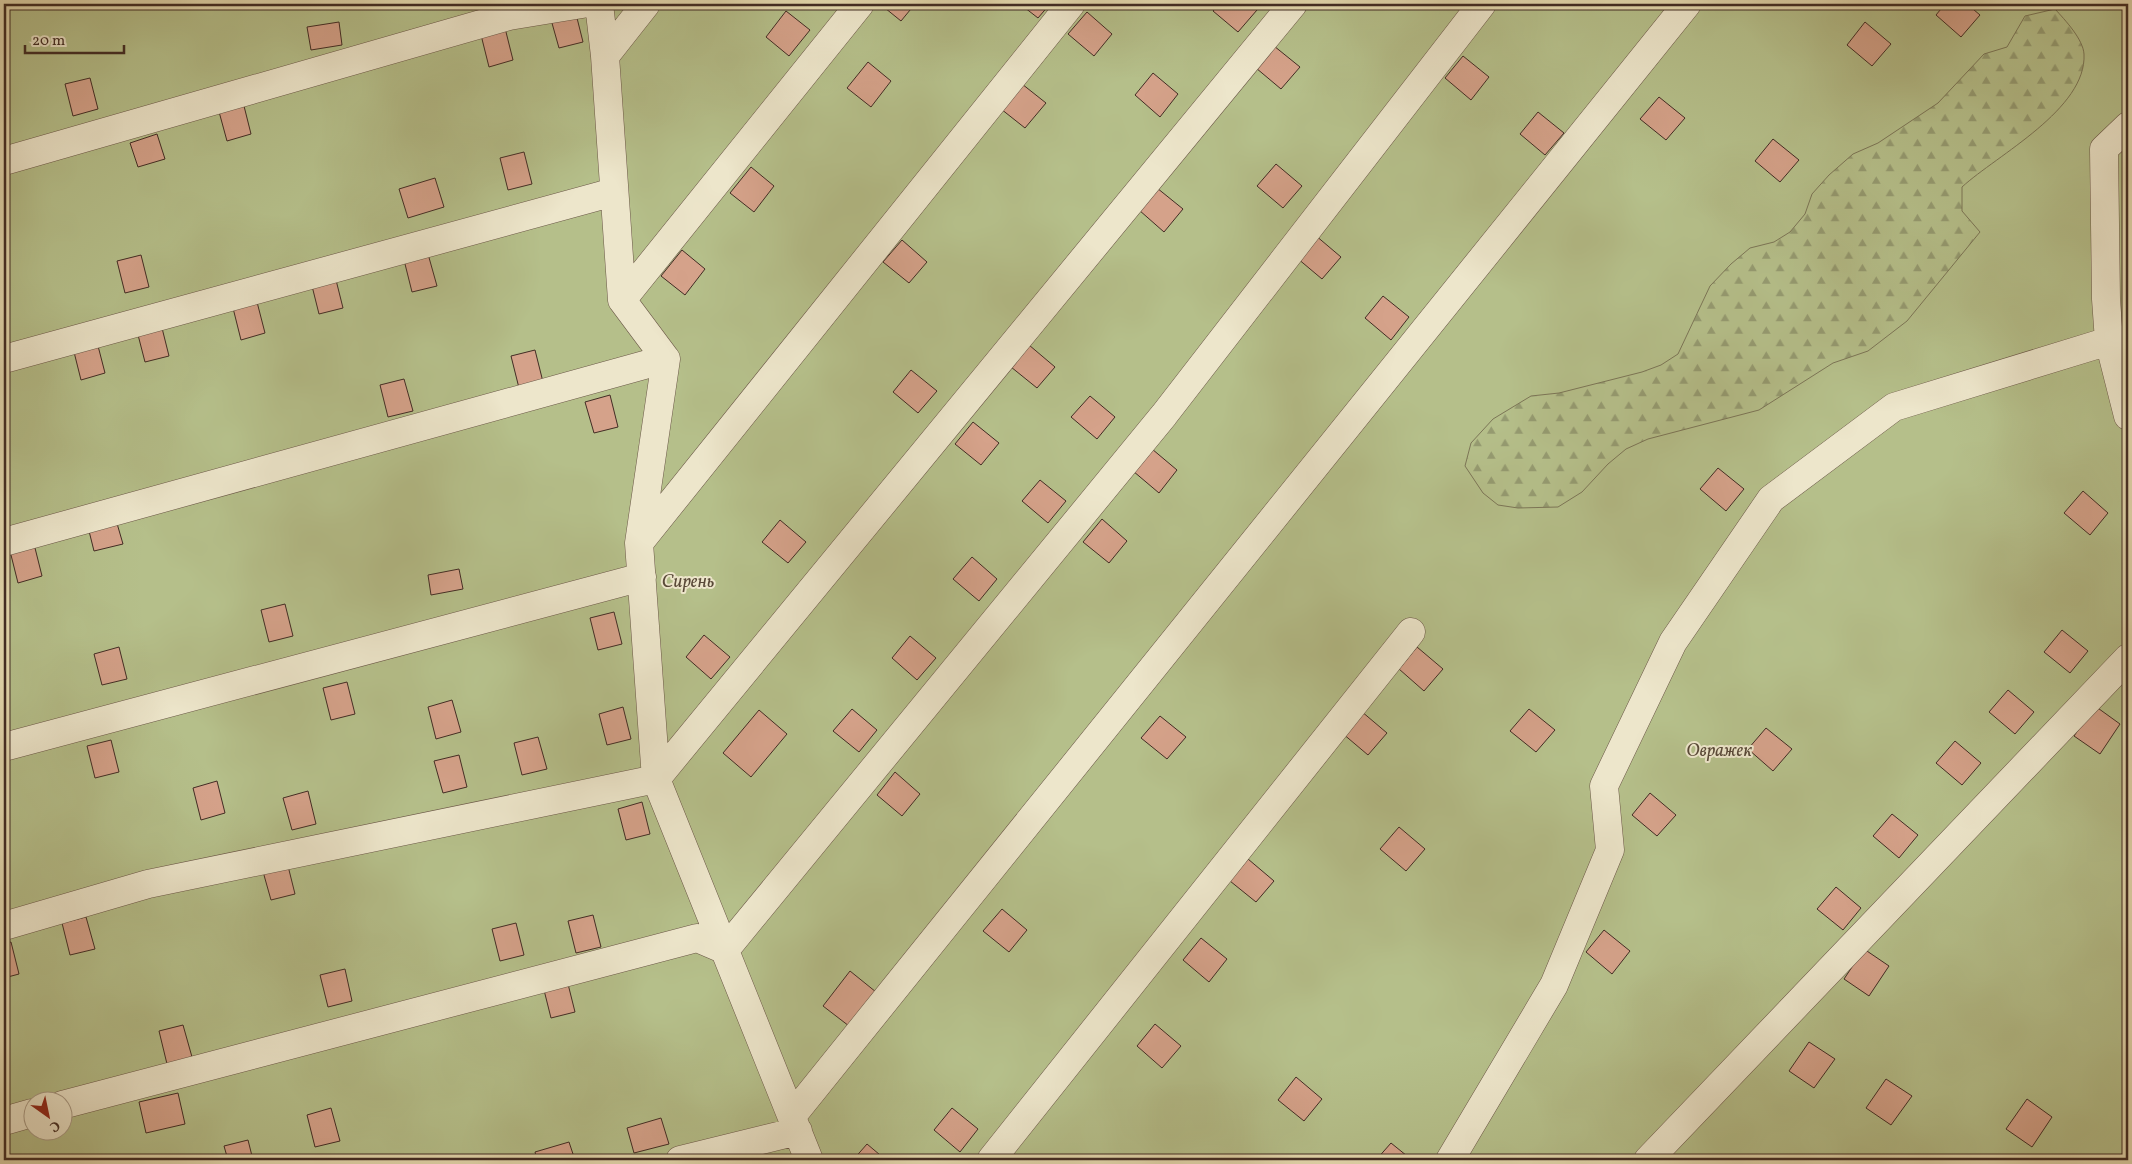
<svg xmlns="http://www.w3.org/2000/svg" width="2132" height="1164" font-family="Vollkorn,serif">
	<defs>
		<pattern id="forest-firs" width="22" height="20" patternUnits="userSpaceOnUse" patternTransform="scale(1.25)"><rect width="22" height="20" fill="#b5bf8a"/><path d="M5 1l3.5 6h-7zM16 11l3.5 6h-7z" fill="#959b71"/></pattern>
	</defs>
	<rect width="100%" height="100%" fill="#e4d9af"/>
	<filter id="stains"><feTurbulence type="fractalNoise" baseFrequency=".004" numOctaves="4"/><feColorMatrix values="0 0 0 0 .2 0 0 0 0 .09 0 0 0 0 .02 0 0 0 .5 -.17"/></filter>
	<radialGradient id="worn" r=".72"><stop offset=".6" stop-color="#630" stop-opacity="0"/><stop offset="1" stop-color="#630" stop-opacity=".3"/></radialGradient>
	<path fill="#b5bf8a" stroke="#7c7657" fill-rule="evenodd" d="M4 4H2128V1146L2117 1160H4ZM32 1102H62V1132H32Z"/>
	<path fill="url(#forest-firs)" stroke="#7c7657" d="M2055 9C2065 20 2083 39 2084 54 2087 109 1997 155 1962 187V211L1980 232 1907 321 1868 351 1833 363 1759 410 1648 439 1626 449 1608 464 1582 492 1558 507 1518 508 1498 505 1483 493 1465 466 1471 443 1493 419 1531 396 1559 393 1642 372 1661 365 1678 354 1710 286 1731 264 1750 248 1774 242 1790 232 1805 214 1812 194 1829 175 1853 154 1878 143 1938 103 1984 54 2007 47 2025 16Z"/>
	<path fill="#d5a28a" stroke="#422c24" d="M880 4H915L901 21Z
		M1020 4H1050L1038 18Z
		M1219 4H1249L1257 10 1238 32 1213 11Z
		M1945 4H1967L1980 15 1961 37 1936 15Z
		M575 10 583 42 559 48 550 16Z
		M786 11 810 30 789 56 766 37Z
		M1087 12 1112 34 1094 56 1068 34Z
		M339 22 342 45 311 50 307 27Z
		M1865 22 1891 44 1872 66 1847 45Z
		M505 28 513 60 489 67 481 35Z
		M1274 46 1300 67 1281 89 1256 68Z
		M1463 56 1489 77 1471 100 1445 78Z
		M868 62 891 81 871 107 847 88Z
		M1153 73 1178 94 1160 117 1135 95Z
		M90 78 98 109 73 116 65 84Z
		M1022 84 1046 103 1025 128 1001 109Z
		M1659 97 1685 118 1666 140 1640 119Z
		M243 102 251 134 227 141 218 108Z
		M1538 112 1564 133 1545 155 1520 134Z
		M157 134 165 159 138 167 130 143Z
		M1773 139 1799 160 1780 182 1755 161Z
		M524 152 532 184 508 190 500 158Z
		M1276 164 1302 186 1283 208 1257 186Z
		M751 167 774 186 754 212 730 193Z
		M435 178 444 207 408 218 399 189Z
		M1157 188 1183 209 1164 232 1139 210Z
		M1315 235 1341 257 1322 279 1297 258Z
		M902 240 927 262 909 283 883 262Z
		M682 250 705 269 685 295 661 276Z
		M428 254 437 286 412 292 404 260Z
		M141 255 149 287 125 293 117 261Z
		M335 276 343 308 319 314 311 282Z
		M1383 296 1409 317 1391 340 1365 318Z
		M257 302 265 333 241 340 233 308Z
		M161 324 169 356 145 362 137 331Z
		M97 342 105 373 81 380 73 348Z
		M1029 345 1055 367 1037 388 1011 367Z
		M535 350 543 382 519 388 511 356Z
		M911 370 937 391 918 413 893 392Z
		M404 379 413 411 388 417 380 385Z
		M610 395 618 427 594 433 585 402Z
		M1090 396 1115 417 1097 439 1071 417Z
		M973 422 999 443 981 465 955 444Z
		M1152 449 1177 470 1159 493 1133 471Z
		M1718 468 1744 489 1726 511 1700 489Z
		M1040 480 1066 501 1048 523 1022 501Z
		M2083 491 2108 513 2090 535 2064 513Z
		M1102 519 1127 541 1109 563 1083 542Z
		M116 520 123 544 94 551 88 527Z
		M780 520 806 542 788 563 762 542Z
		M34 544 42 576 18 583 10 551Z
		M972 557 997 579 979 601 953 579Z
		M459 569 463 589 431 595 428 575Z
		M285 604 293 636 269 642 261 610Z
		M614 612 622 644 598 650 590 618Z
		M2062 630 2088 651 2070 673 2044 652Z
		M704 635 730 657 711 679 686 657Z
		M910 636 936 658 917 680 892 658Z
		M119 647 127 679 102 685 94 654Z
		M1417 647 1443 669 1424 691 1399 669Z
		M347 682 355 714 331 720 323 688Z
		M2008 690 2034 712 2015 734 1989 712Z
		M452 700 461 732 436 739 428 707Z
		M2095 706 2120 724 2100 754 2074 736Z
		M623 707 631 739 607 745 599 714Z
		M852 709 877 730 859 752 833 731Z
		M1529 709 1555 730 1536 752 1510 731Z
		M759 710 787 734 751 777 723 753Z
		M1361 711 1387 733 1368 755 1342 733Z
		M1160 716 1186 737 1167 759 1141 738Z
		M1766 728 1792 749 1773 771 1748 749Z
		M538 737 547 769 522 775 514 743Z
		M111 740 119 772 95 778 87 746Z
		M1955 741 1981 763 1962 785 1936 763Z
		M459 755 467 787 443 793 434 761Z
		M895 772 920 794 902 816 877 795Z
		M217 781 225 813 201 820 193 788Z
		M308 791 316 824 292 830 283 798Z
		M1650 793 1676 815 1657 836 1632 815Z
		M642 802 650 834 626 840 618 809Z
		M1892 814 1918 835 1899 858 1873 836Z
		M1399 827 1425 849 1406 871 1380 849Z
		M1248 859 1274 881 1256 902 1230 881Z
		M287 862 295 894 271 900 262 868Z
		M1836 887 1861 908 1843 930 1817 909Z
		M1002 909 1027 930 1009 952 983 931Z
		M593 915 601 947 576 953 568 921Z
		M86 917 95 949 70 955 62 923Z
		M516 923 524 955 500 961 492 929Z
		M1604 930 1630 951 1612 974 1586 952Z
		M1201 938 1227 959 1209 982 1183 960Z
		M11 942 19 974 4 978V944Z
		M1864 949 1889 966 1869 996 1844 979Z
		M345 969 352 1001 328 1007 320 975Z
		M850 971 876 992 849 1026 823 1006Z
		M567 980 575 1012 551 1018 543 986Z
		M1155 1024 1181 1046 1162 1068 1137 1046Z
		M183 1025 192 1057 167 1064 159 1031Z
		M1809 1042 1835 1059 1814 1088 1789 1071Z
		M1296 1077 1322 1099 1304 1121 1278 1100Z
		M1886 1079 1912 1096 1891 1125 1866 1108Z
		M178 1093 185 1124 146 1133 139 1102Z
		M2027 1099 2052 1117 2032 1147 2006 1129Z
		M331 1108 340 1141 315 1147 307 1115Z
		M952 1108 978 1129 960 1152 934 1130Z
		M661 1118 669 1144 634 1153 627 1128Z
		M248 1140 253 1160H228L224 1146Z
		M569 1142 575 1160H537L535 1152Z
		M1391 1143 1412 1160H1376Z
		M867 1144 886 1160H853Z"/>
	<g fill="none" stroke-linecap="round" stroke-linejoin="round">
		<defs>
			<path id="minor" d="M599 4 605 56 622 300 666 359 639 543 656 779 809 1160
				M605 56 646 4
				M2128 126 2104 149 2106 299 2109 341 2128 416
				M4 161 509 16 582 4
				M622 300 860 4
				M4 359 614 192
				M4 542 666 359
				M639 543 1071 4
				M4 747 642 577
				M4 926 148 884 656 779 1293 4
				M62 1105 697 938 725 950 1164 415 1482 4
				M792 1116 1687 4
				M4 1121 32 1113
				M680 1160 798 1131
				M991 1160 1411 632
				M1450 1160 1554 985 1610 850 1604 786 1673 642 1771 499 1894 407 2109 341
				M1648 1160 2128 658"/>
		</defs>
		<use href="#minor" stroke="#6a5747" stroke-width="29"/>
		<use href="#minor" stroke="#ede6cb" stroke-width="28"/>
	</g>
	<g text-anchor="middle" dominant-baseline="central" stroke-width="4" stroke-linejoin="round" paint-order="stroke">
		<g font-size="18" font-style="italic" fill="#594938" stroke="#ede6cb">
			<text x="688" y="582">Сирень</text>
			<text x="1719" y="751">Овражек</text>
		</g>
	</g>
	<rect width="2132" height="1164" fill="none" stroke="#e4d9af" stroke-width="20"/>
	<rect x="5" y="5" width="2122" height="1154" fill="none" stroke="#422c24" stroke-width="2.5"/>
	<rect x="10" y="10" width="2112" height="1144" fill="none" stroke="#422c24"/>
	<g transform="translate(48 1116) rotate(147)"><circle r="24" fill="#ede6cb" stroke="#a99c88"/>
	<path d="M0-4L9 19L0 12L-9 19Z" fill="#8f2418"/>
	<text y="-8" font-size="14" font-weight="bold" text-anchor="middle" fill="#422c24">С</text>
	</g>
	<path d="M25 45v8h99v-8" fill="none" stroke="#422c24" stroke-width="2.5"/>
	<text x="32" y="45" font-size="15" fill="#422c24" stroke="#ede6cb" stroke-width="4" paint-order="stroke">20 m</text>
	<rect width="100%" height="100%" filter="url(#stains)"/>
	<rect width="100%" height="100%" fill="url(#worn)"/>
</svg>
